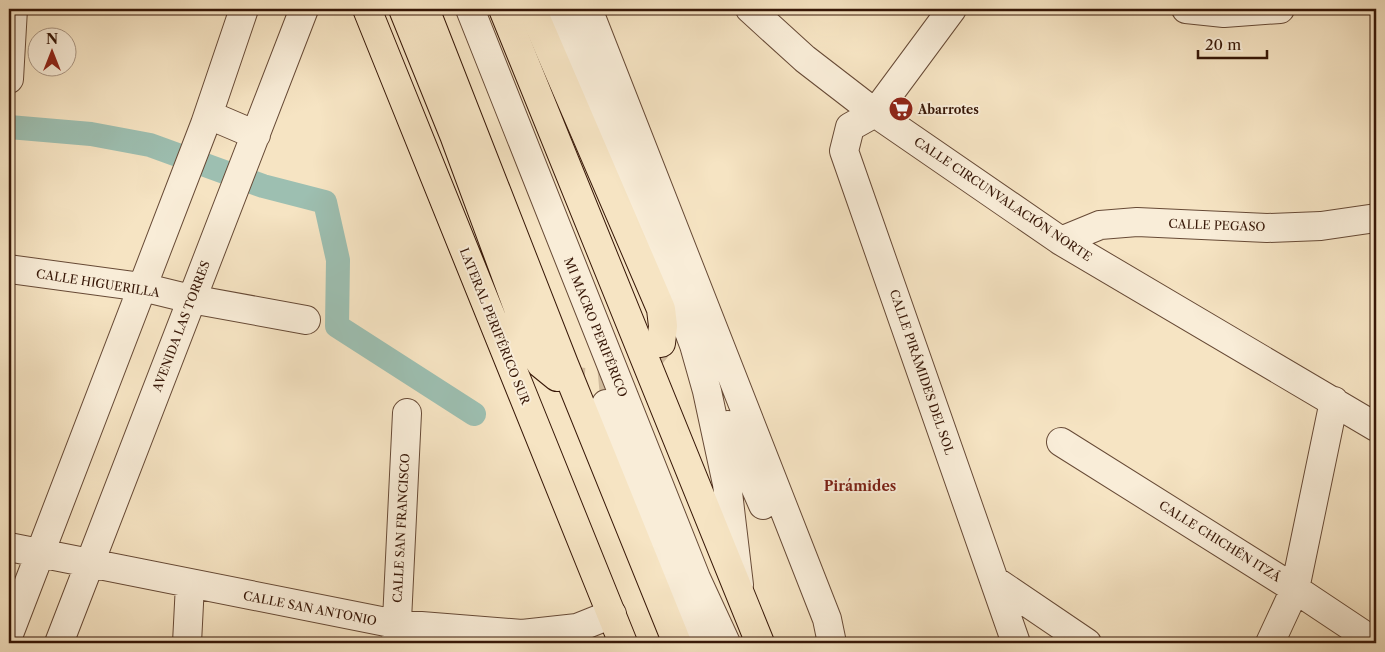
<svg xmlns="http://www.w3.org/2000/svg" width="1385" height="652" font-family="'Libre Caslon Text',serif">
	<rect width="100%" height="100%" fill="#f6e4c3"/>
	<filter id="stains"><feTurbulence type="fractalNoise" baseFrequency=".004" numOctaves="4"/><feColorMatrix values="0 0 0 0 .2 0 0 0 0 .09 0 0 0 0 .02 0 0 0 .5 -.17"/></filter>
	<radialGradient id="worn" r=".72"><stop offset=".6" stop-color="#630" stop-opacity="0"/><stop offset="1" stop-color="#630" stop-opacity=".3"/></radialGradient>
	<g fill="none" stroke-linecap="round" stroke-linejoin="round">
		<path stroke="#9dbfb1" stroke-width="24" d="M9 127 91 134 150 145 263 186 325 202 338 260 337 326 474 414"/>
		<path stroke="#d0bb9d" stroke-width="28" stroke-dasharray="28 14" stroke-linecap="butt" d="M557 377C598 389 635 380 660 344"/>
		<defs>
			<path id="minor" d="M470 9 696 578 726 643
				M560 9 619 147 694 345 707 391 727 484 739 585
				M588 9 827 619 832 643
				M750 9 805 59 875 113 1061 241 1376 427
				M952 9 875 113 850 127 844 151 1016 643
				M1186 9 1224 13 1280 9
				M9 79 13 9
				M209 115 256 135
				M1061 241 1100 225 1137 222 1267 228 1321 226 1376 218
				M9 269 142 287 191 299 306 320
				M606 404 700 643
				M728 425 763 505
				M1061 442 1295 589 1376 643
				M9 547 396 624 522 634 577 628 612 614
				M994 580 1087 643
				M9 634 205 124 244 9
				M396 641 407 413
				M59 643 304 9
				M187 643 190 584
				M1270 643 1295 589 1334 401"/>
			<path id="major" d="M367 9 623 643
				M403 9 454 135 535 354 541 364 557 377
				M532 9 661 309 663 326 661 343"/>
			<path id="highway" d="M425 9 564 364 677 643
				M503 9 760 643"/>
		</defs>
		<use href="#minor" stroke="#674a36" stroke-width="30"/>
		<use href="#major" stroke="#371707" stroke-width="30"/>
		<use href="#highway" stroke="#371707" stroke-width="30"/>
		<use href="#minor" stroke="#f9edd8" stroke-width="28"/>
		<use href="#major" stroke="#f6e4c3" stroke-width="28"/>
		<use href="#highway" stroke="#f6e4c3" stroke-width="28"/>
	</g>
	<defs>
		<symbol id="supermarket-disc" viewBox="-11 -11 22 22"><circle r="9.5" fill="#8f2418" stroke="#f9edd8"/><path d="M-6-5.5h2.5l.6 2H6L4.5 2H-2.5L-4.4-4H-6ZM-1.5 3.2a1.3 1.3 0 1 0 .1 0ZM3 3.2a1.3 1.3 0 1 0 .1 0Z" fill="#fff"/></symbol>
	</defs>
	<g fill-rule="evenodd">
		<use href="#supermarket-disc" x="887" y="95" width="28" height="28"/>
	</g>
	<g text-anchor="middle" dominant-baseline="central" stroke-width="4" stroke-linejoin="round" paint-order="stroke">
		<g font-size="12" font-weight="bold" fill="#371707" stroke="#f9edd8" text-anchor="start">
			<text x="918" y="109">Abarrotes</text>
		</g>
		<g font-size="12" fill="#371707" stroke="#f9edd8">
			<text transform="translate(1003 199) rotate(34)">CALLE CIRCUNVALACIÓN NORTE</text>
			<text transform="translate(1217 225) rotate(2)">CALLE PEGASO</text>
			<text transform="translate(98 283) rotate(9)">CALLE HIGUERILLA</text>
			<text transform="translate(181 326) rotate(-69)">AVENIDA LAS TORRES</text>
			<text transform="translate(495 326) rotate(68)">LATERAL PERIFÉRICO SUR</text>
			<text transform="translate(596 327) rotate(68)">MI MACRO PERIFÉRICO</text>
			<text transform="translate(922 372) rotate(71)">CALLE PIRÁMIDES DEL SOL</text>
			<text transform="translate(401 528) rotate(-87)">CALLE SAN FRANCISCO</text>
			<text transform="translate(1220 541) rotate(32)">CALLE CHICHÉN ITZÁ</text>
			<text transform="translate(310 608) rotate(11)">CALLE SAN ANTONIO</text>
		</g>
		<g font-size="14" font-weight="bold" fill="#7a1f14" stroke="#f9edd8">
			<text x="860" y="486">Pirámides</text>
		</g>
	</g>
	<rect width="1385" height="652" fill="none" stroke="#f6e4c3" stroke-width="30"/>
	<rect x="10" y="10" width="1365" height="632" fill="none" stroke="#371707" stroke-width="2.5"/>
	<rect x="15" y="15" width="1355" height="622" fill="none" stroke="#371707"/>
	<g transform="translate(52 52)"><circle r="24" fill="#f9edd8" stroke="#ab9784"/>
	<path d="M0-4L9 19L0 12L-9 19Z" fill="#8f2418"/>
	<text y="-8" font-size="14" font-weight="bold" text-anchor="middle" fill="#371707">N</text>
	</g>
	<path d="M1198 50v8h69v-8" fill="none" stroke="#371707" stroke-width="2.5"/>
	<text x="1205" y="50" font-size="15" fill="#371707" stroke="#f9edd8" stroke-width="4" paint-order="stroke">20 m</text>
	<rect width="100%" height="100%" filter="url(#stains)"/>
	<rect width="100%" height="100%" fill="url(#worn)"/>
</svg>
